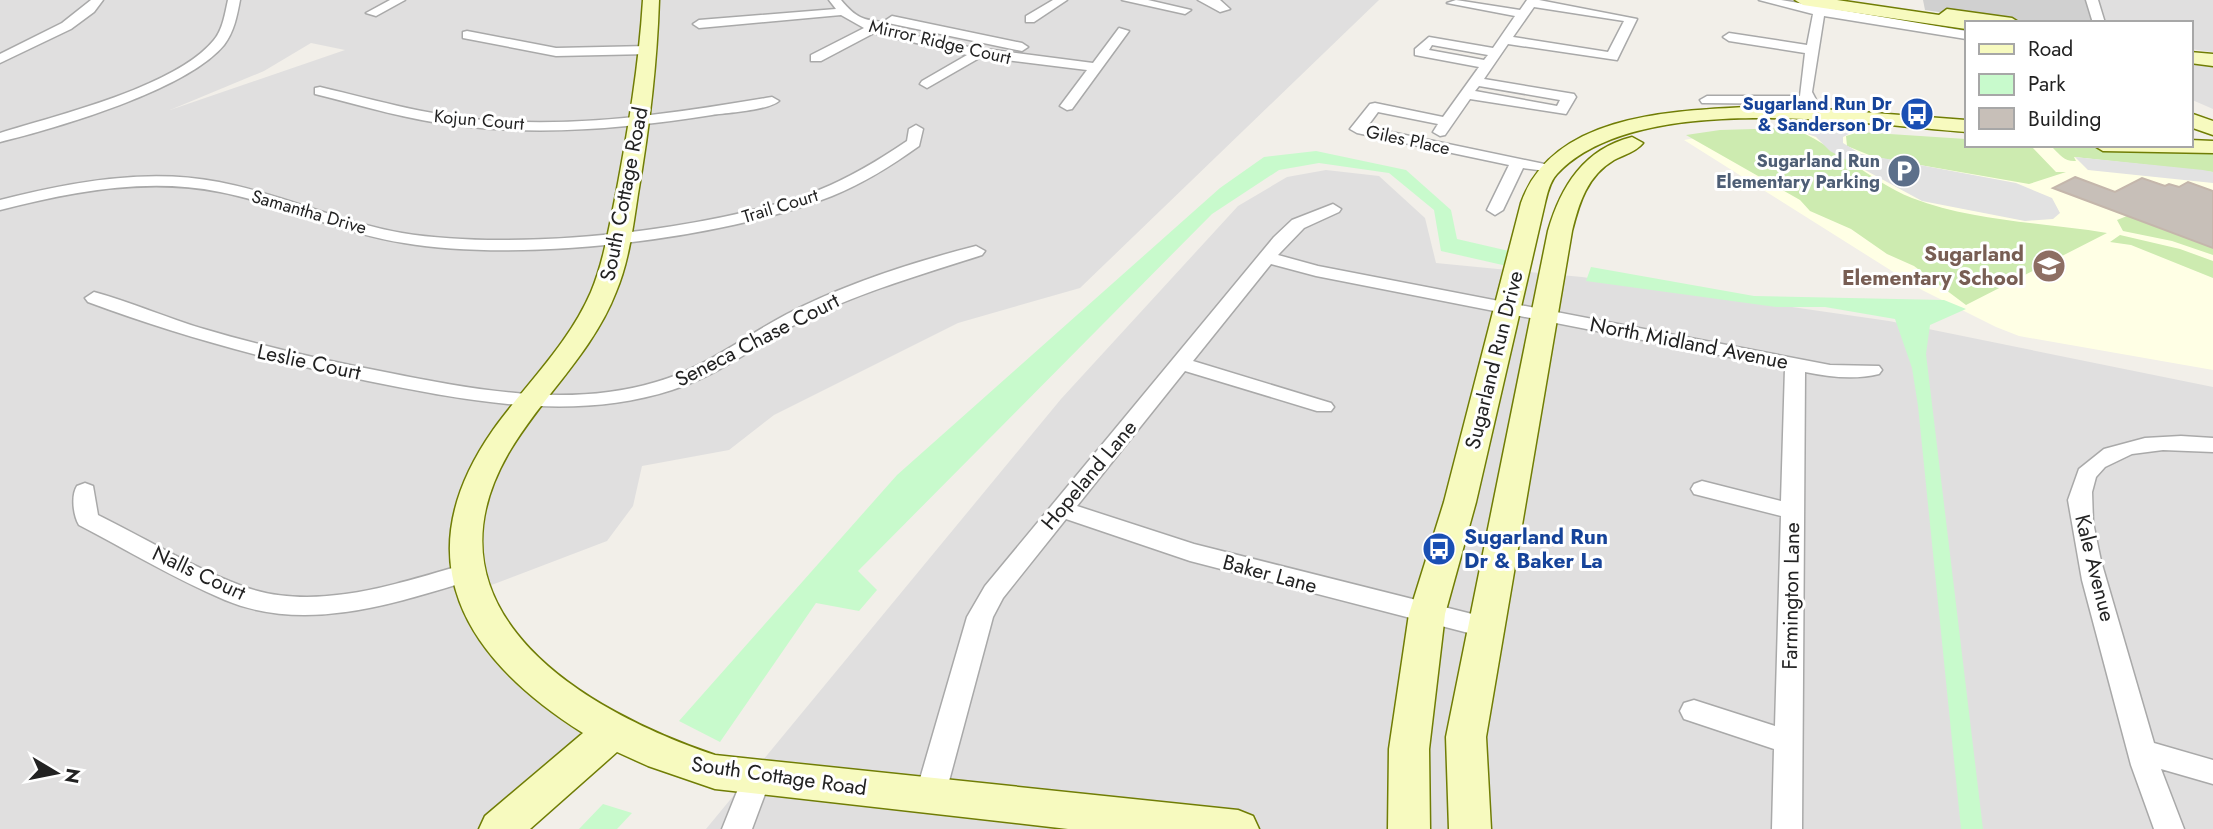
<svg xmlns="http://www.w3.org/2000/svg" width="2213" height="829" font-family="Jost,sans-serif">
	<rect width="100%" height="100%" fill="#f2efe9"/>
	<path fill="#e0dfdf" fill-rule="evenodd" d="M0 0H1379L1080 288 958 323 774 415 729 450 642 466 633 506 607 541 473 592 612 732 500 829H0ZM311 43 345 50 170 110 264 71Z
		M2092 0H2213V52L2190 49V23H2099Z
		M2190 63 2213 67V109L2190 99Z
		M1326 170 1379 176 1425 218 1436 263 1582 277 1889 321 2213 387V829H706L1061 399 1238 206 1287 177Z"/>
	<path fill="#ffffe5" d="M1820 130 1966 140V145H2038L2213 154V370L2019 336 1996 327 1922 290 1684 140 1734 131Z"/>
	<path fill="#d0d0d0" d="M1923 0H2092L2099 23H2012L1925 10Z"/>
	<path fill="#cdebb0" d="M1791 128C1834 144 1868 180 1912 198 1975 222 2042 222 2107 233L1966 305 1914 266 1887 254 1851 229 1810 211 1800 200 1686 135 1720 130Z
		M1859 132 1966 139V145H2030L2056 172H2066L2029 184 1874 157 1847 146 1846 136Z
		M2058 145 2150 151 2213 150V172L2074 157 2076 161C2065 162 2060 155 2053 148Z
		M2127 216 2213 248V255L2172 241 2123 231 2117 220Z
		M2120 235 2180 249 2213 261V278L2131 245 2110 242Z"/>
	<path fill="#c8facc" d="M1316 151 1406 170 1451 210 1457 239 1509 251 1507 266 1441 251 1434 210 1389 173 1319 163 1279 170 1212 214 858 571 877 590 859 611 816 603 720 742 679 721 897 475 1220 188 1264 157Z
		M1591 267 1754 296 1944 300 1966 309 1930 325 1926 354 1983 829H1961L1918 406 1912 368 1895 319 1825 307H1776L1586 281Z
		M603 804 632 813 617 829H579Z"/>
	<path fill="#e2e2e2" d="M1796 130 1853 132 1843 137V143L1861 154 2016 183 2052 198 2060 213 2053 219 2025 221 1922 201 1830 151 1816 137Z
		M2075 157 2203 170 2213 172V183L2088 170Z"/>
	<path fill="#c7bfb8" stroke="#c4b6ab" stroke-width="2" d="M2075 177 2115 192 2142 178 2165 186 2169 184 2179 187 2188 182 2213 191V248L2053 188Z"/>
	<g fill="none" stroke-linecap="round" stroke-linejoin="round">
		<defs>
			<path id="street" d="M91 0H103L94 12 71 29 0 63V54L62 23Z
				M228 0H240C237 16 234 32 224 45 187 90 57 128 0 142V133C57 115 176 87 214 40 223 29 225 13 228 0Z
				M390 0H405L376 16 366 13Z
				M829 0H841C856 18 863 20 884 22V28L954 45 1093 63 1119 28 1129 31 1072 109 1067 110 1060 106 1087 70 981 57 927 88 920 84 922 81 967 55 874 33 821 61H811V55L864 28 841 15 699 28 693 24 699 20 836 9Z
				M1053 0H1067L1034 22H1026V16Z
				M1122 0H1148L1191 10 1185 14Z
				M1198 0H1220L1230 9 1220 12Z
				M1456 0 1520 10 1527 0H1539L1637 19 1617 60 1508 44 1484 79 1574 94 1576 97 1566 114 1470 99 1445 135 1440 136 1433 132 1438 124 1378 112 1367 127 1554 166V172L1523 168 1503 210 1495 215 1487 210 1509 165 1357 133 1350 129 1370 104 1375 103 1443 117 1479 67 1415 55V49L1429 37 1493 48 1515 16 1447 3ZM1534 7 1624 21 1608 52 1513 37ZM1432 45 1488 55 1484 60 1429 50ZM1479 86 1560 100 1557 106 1475 91Z
				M1759 0H1781L1966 31V39L1824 16 1812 92 1824 115 1822 128H1812L1804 104 1702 103 1700 100 1707 96H1800L1805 53 1729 41 1723 37 1729 33 1807 45 1813 14Z
				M2086 0H2098L2105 23H2093Z
				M892 16 1022 43 1028 47 1022 51 888 23 886 20Z
				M467 31 556 48 649 46 655 50 649 54 556 56 463 38V32Z
				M320 87C379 101 437 118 497 121 589 127 682 112 772 97L779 101C769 110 727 113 712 115 629 128 545 136 461 126 412 121 363 106 315 94V88Z
				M916 125 923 129 919 146C891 166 864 183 832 196 720 240 522 263 404 243 340 233 282 204 220 192 146 177 72 192 0 210V200C72 182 146 168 219 182 282 194 340 222 402 233 518 252 710 231 819 190 851 177 879 160 907 141L909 129Z
				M1333 204 1341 209 1339 212 1304 228 1278 255 1318 266 1830 365 1879 366 1882 370 1879 374C1855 380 1829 377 1805 372L1802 829H1772L1774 749 1684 719 1680 711 1684 703 1694 700 1775 726 1781 516 1694 494 1691 489 1694 484 1702 481 1781 501 1785 368 1316 276 1271 264 1193 361 1331 403 1334 407 1331 411H1317L1185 371 1077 506 1194 544 1484 617 1493 620 1497 627 1493 634 1484 637 1190 561 1066 519 1003 598 993 617 945 796 940 805 930 809 920 805 915 796 967 617 985 586 1274 237 1292 220Z
				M976 246 985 251 982 255C923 274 864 291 808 318 761 341 723 374 672 390 573 422 468 401 368 381 273 361 179 336 88 302L85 298 94 292C131 302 167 318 204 329 265 347 327 361 390 373 476 390 570 408 656 382 705 368 743 337 787 314 845 284 913 262 976 246Z
				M2181 436 2213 438V452L2163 450 2132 454 2105 467 2096 477 2092 492 2093 522 2101 561 2154 743 2213 760V784L2161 769 2184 829H2154L2131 765 2082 580 2068 500 2079 469 2104 449 2145 438Z
				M85 483 93 486 98 515C145 538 193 568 242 586 314 613 396 584 466 564L475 567 478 573 475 579C396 603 306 634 225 600 175 579 127 550 79 525 73 515 71 495 77 486Z
				M756 766 766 769 771 778 752 829H722L746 769Z"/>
			<path id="secondary" d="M643 0H659C657 65 649 130 638 194 633 227 629 261 616 292 592 354 541 397 508 454 417 613 587 712 715 755L1238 810 1253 816 1259 829H1068L715 789 648 766 617 752 530 829H479L485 816 583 733C464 658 403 559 493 430 526 384 568 345 591 292 604 261 609 227 616 194 628 130 639 66 643 0Z
				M1795 0H1837L1939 15 1947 9 2012 18 2020 23H1966V29L1803 5Z
				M2190 52 2213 54V66L2190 63Z
				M1748 107 1809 108 1966 120V132C1860 124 1637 89 1557 174 1550 181 1547 194 1545 203L1476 502 1445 614 1429 749 1430 829H1388L1389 749 1409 614 1444 502 1521 203C1552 115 1669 111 1748 107Z
				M2190 113 2213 121V135L2190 127Z
				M1632 137 1643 143C1636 152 1623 155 1614 160 1587 176 1579 203 1572 231L1486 737 1491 829H1449L1446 737 1548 231C1561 186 1584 149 1632 137Z
				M2190 140 2213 141V153L2103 151 2093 145H2190Z"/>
		</defs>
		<use href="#street" stroke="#a9a9a9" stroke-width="3"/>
		<use href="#secondary" stroke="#707d05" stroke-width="3"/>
		<use href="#street" fill="#fff" fill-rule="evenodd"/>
		<use href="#secondary" fill="#f7fabf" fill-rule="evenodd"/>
	</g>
	<defs>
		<symbol id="bus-disc" viewBox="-11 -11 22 22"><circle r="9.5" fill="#1a4fb4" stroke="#fff"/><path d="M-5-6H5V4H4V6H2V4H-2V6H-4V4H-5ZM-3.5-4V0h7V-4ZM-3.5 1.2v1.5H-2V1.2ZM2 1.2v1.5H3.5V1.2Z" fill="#fff"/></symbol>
		<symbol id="parking-disc" viewBox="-11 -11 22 22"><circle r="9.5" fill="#5c6f8a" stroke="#fff"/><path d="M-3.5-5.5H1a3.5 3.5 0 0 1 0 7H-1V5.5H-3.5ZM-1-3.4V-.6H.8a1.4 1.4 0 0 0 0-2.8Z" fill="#fff"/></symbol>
		<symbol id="school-disc" viewBox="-11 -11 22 22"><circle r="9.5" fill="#8d6e63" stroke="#fff"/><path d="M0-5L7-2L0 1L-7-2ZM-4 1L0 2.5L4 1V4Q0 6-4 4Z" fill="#fff"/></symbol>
	</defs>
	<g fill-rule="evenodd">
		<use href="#bus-disc" x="1898" y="95" width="38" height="38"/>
		<use href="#parking-disc" x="1885" y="152" width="38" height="38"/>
		<use href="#school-disc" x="2030" y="247" width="38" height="38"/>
		<use href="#bus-disc" x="1420" y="530" width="38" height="38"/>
	</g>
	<g text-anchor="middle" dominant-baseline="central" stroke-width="6" stroke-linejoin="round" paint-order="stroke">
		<g font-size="18" fill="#222" stroke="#fff">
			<text transform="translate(940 42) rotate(13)">Mirror Ridge Court</text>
			<text transform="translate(479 120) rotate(5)">Kojun Court</text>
			<text transform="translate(1408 140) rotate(12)">Giles Place</text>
			<text transform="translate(780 206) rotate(-17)">Trail Court</text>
			<text transform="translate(309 212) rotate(16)">Samantha Drive</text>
		</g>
		<g font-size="18" font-weight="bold" fill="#164399" stroke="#fff" text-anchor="end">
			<text x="1892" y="104">Sugarland Run Dr<tspan x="1892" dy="21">&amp; Sanderson Dr</tspan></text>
		</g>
		<g font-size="18" font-weight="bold" fill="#4e5e75" stroke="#fff" text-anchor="end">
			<text x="1880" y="161">Sugarland Run<tspan x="1880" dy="21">Elementary Parking</tspan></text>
		</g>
		<g font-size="21" fill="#222" stroke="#fff">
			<text transform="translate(624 194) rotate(-79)">South Cottage Road</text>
			<text transform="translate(757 340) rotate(-27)">Seneca Chase Court</text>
			<text transform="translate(1689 343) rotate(11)">North Midland Avenue</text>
			<text transform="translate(1494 360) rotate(-76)">Sugarland Run Drive</text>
			<text transform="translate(309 362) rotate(12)">Leslie Court</text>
			<text transform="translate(1089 475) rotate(-50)">Hopeland Lane</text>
			<text transform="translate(2095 568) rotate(76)">Kale Avenue</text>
			<text transform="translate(199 573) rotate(25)">Nalls Court</text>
			<text transform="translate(1270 574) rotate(15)">Baker Lane</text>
			<text transform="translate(1791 596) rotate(-89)">Farmington Lane</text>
			<text transform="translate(779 776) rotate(8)">South Cottage Road</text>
		</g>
		<g font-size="21" font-weight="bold" fill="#785e54" stroke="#fff" text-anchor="end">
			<text x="2024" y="254">Sugarland<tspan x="2024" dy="24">Elementary School</tspan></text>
		</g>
		<g font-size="21" font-weight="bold" fill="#164399" stroke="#fff" text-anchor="start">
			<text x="1464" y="537">Sugarland Run<tspan x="1464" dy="24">Dr &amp; Baker La</tspan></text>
		</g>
	</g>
	<rect x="1965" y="21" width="228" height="126" fill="#ffffff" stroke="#a7a7a7" stroke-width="2"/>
	<rect x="1979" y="44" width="35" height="10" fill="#f7fabf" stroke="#a7a7a7" stroke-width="2"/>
	<text x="2028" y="56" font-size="21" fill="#222222">Road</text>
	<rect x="1979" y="74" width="35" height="21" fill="#c8facc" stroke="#a7a7a7" stroke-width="2"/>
	<text x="2028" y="91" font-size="21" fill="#222222">Park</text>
	<rect x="1979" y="108" width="35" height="21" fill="#c7bfb8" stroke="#a7a7a7" stroke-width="2"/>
	<text x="2028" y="126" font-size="21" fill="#222222">Building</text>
	<g transform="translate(56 773) rotate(100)" stroke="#ffffff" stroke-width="5" paint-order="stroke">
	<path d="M0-5L12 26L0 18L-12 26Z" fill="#222222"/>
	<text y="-10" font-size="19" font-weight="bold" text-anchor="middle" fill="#222222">N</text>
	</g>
</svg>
